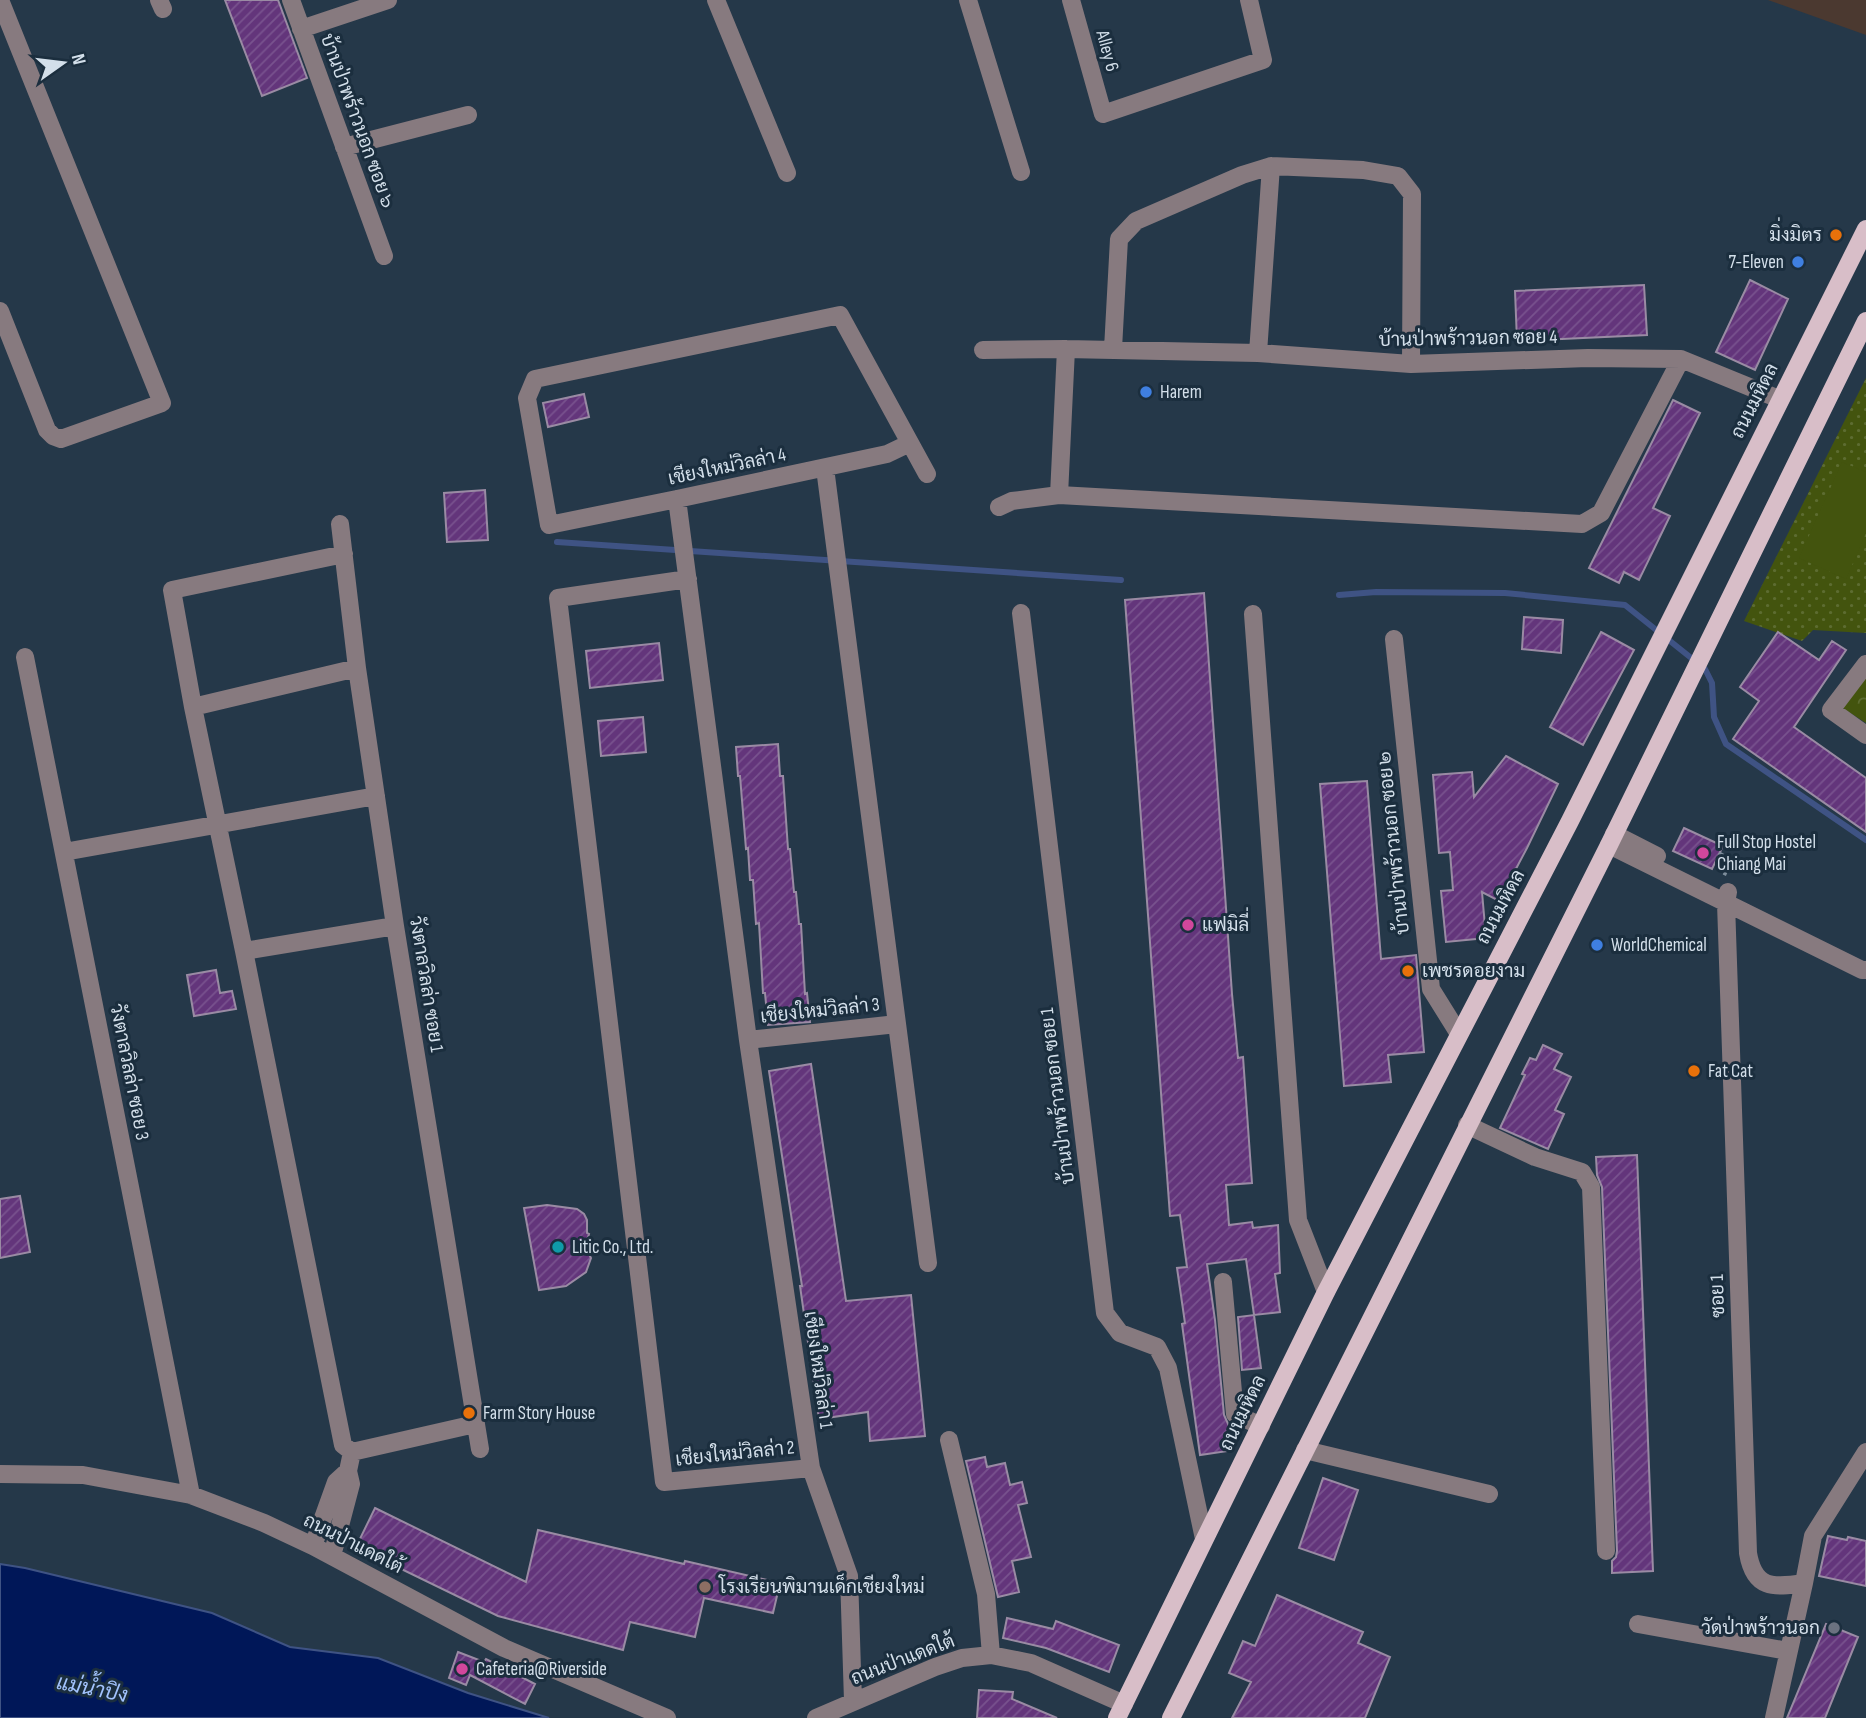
<svg xmlns="http://www.w3.org/2000/svg" width="1866" height="1718" font-family="'Sofia Sans Condensed',Sarabun,sans-serif">
	<defs>
		<pattern id="forest-crowns" width="20" height="18" patternUnits="userSpaceOnUse" patternTransform="scale(1.75)"><rect width="20" height="18" fill="#43540e"/><path d="M2 6a3 3 0 1 1 6 0M12 15a3 3 0 1 1 6 0" fill="none" stroke="#5d6c31"/></pattern>
		<pattern id="park-dots" width="8" height="8" patternUnits="userSpaceOnUse" patternTransform="scale(1.75)"><rect width="8" height="8" fill="#43540e"/><path d="M2 2h.1M6 6h.1" fill="none" stroke="#5d6c31" stroke-width="1.8" stroke-linecap="round"/></pattern>
		<pattern id="building-hatch" width="6" height="6" patternUnits="userSpaceOnUse" patternTransform="scale(1.75)"><rect width="6" height="6" fill="#63357b"/><path d="M-1 1l2-2M0 6l6-6M5 7l2-2" fill="none" stroke="#78528e"/></pattern>
	</defs>
	<rect width="100%" height="100%" fill="#253849"/>
	<path fill="#4b3930" d="M1768 0H1866V35Z"/>
	<path fill="url(#forest-crowns)" d="M1866 675V723L1841 707Z"/>
	<path fill="url(#park-dots)" d="M1866 378V633L1813 630 1802 641 1744 621Z"/>
	<path fill="#43540e" d="M1842 462 1866 472V533L1846 579 1799 558Z"/>
	<path fill="#001758" stroke="#3f5384" stroke-width="2" d="M0 1564 25 1568 212 1613 290 1647 378 1658 468 1693 549 1718H0Z"/>
	<g fill="none" stroke-linecap="round" stroke-linejoin="round">
		<path stroke="#3f5384" stroke-width="6" d="M557 542 1121 580
			M1339 595 1376 592 1505 593 1625 605 1705 669 1712 683 1714 717 1726 744 1866 840"/>
	</g>
	<path fill="url(#building-hatch)" stroke="#9a8ba4" stroke-width="2" d="M225 0H278L307 78 262 96Z
		M1750 280 1788 299 1755 370 1716 352Z
		M1644 285 1647 335 1517 341 1515 291Z
		M584 394 589 417 548 427 543 403Z
		M1673 400 1700 413 1653 508 1670 516 1639 580 1624 572 1619 583 1589 568Z
		M485 490 488 540 447 542 444 493Z
		M1204 593 1232 994 1238 1058 1243 1057 1252 1183 1226 1185 1229 1225 1252 1222 1253 1228 1278 1225 1280 1273 1275 1274 1280 1312 1254 1315 1246 1259 1207 1264 1215 1320 1224 1415 1229 1426 1228 1451 1200 1455 1182 1324 1185 1323 1177 1268 1187 1267 1180 1215 1170 1216 1125 600Z
		M1524 617 1563 620 1561 653 1522 649Z
		M1601 632 1634 650 1583 745 1550 727Z
		M1778 632 1819 660 1832 641 1846 650 1794 727 1866 778V832L1733 739 1759 701 1740 687Z
		M659 643 663 680 590 688 586 651Z
		M643 717 646 752 601 756 598 721Z
		M778 744 780 776H783L788 849H790L794 892H796L799 924H801L805 994 807 993 810 1022 768 1025 765 993H763L759 923 756 924 753 880H750L748 848 746 849 740 776H738L736 747Z
		M1506 756 1558 784 1527 848 1499 901 1482 892 1486 938 1446 942 1441 891 1453 890 1450 852 1439 853 1433 775 1472 772 1474 797Z
		M1367 781 1381 959 1416 955 1424 1052 1388 1055 1391 1082 1344 1086 1320 784Z
		M1684 828 1723 846 1712 869 1673 851Z
		M216 970 220 993 232 991 236 1009 194 1016 187 975Z
		M1543 1045 1562 1054 1554 1069 1571 1077 1555 1110 1564 1114 1548 1149 1500 1128 1525 1075 1522 1074 1530 1058 1536 1060Z
		M811 1064 846 1301 911 1295 925 1436 870 1441 868 1412 819 1419 800 1286H802L769 1071Z
		M1637 1155 1653 1571 1612 1573V1561L1616 1557 1617 1551 1602 1187 1597 1175 1596 1157Z
		M20 1196 30 1252 0 1258V1199Z
		M547 1205 577 1209 584 1214 587 1220V1233L589 1234 585 1246 591 1258 586 1272 566 1286 539 1290 524 1208Z
		M1254 1315 1261 1368 1242 1370 1238 1317Z
		M985 1457 987 1467 1005 1463 1010 1485 1022 1482 1027 1503 1018 1505 1031 1557 1012 1561 1019 1592 998 1597 966 1461Z
		M1323 1478 1358 1490 1334 1560 1299 1548Z
		M375 1508 526 1582 538 1530 684 1564 685 1561 780 1583 773 1613 704 1598 695 1637 630 1622 623 1650 498 1616 356 1547Z
		M1828 1536 1847 1540 1848 1537 1866 1541V1586L1819 1576Z
		M1277 1595 1363 1632 1358 1643 1390 1657 1365 1718H1232L1251 1682 1229 1673 1243 1641 1255 1646Z
		M1007 1618 1053 1629 1056 1621 1119 1645 1109 1672 1046 1648 1003 1638Z
		M1826 1624 1858 1637 1825 1718H1787Z
		M458 1652 484 1662 486 1659 535 1684 525 1704 470 1675 466 1685 449 1678Z
		M979 1690 1013 1692 1012 1699 1057 1718H977Z"/>
	<g fill="none" stroke-linecap="round" stroke-linejoin="round">
		<path stroke="#7f8e9c" stroke-width="3.5" stroke-dasharray="5 3.5" stroke-linecap="butt" d="M1719 853 1731 860 1724 876"/>
		<path stroke="#877a7f" stroke-width="18" d="M0 0 162 403 61 439 53 436 47 430 0 311
			M159 0 163 9
			M291 0 384 256
			M716 0 787 173
			M968 0 1021 172
			M1071 0 1103 114 1263 60 1249 0
			M301 29 388 0
			M344 147 468 115
			M1113 349 1119 239 1136 221 1242 175 1271 166 1363 170 1398 176 1412 194 1411 364
			M983 350 1066 349 1258 353 1411 364 1588 358 1681 359 1779 399
			M1258 353 1271 166
			M910 443 887 454 677 499 549 525 527 398 535 379 840 315 927 474
			M825 468 928 1263
			M1059 495 1066 349
			M677 499 748 1040 811 1468 849 1576 853 1701
			M999 507 1012 501 1059 495 1582 524 1601 513 1681 359
			M340 524 357 668 395 926 480 1449
			M344 554 172 590 193 707 244 951 343 1445 352 1452 475 1424
			M688 579 558 598 664 1482 811 1468
			M1021 613 1105 1313 1120 1333 1157 1347 1168 1368 1204 1539
			M1253 614 1298 1220 1326 1292
			M1394 639 1431 989 1459 1034
			M25 657 191 1495
			M1866 664 1831 710 1866 735
			M193 707 357 668
			M1614 834 1657 856
			M1609 845 1862 970H1866
			M64 852 376 796
			M1728 892 1726 903 1748 1553C1754 1589 1773 1588 1804 1583
			M244 951 395 926
			M748 1040 897 1024
			M1467 1125 1535 1157 1582 1172 1591 1187 1606 1551
			M1223 1282 1235 1414 1261 1426
			M949 1440 986 1594 991 1655
			M1305 1450 1489 1494
			M0 1474 83 1475 191 1495 264 1523 313 1546 504 1648 667 1718
			M313 1546 336 1482 348 1471
			M332 1556 351 1484 348 1471 352 1452
			M1638 1624 1788 1651
			M816 1718 935 1667 962 1658 991 1655 1031 1663 1124 1704
			M1774 1718 1804 1583 1813 1536 1866 1452"/>
		<path stroke="#d8bec8" stroke-width="18" d="M1117 1718 1326 1292 1570 821 1866 229
			M1171 1718 1609 845 1866 321"/>
	</g>
	<g fill="#e8710a" stroke="#1b2e3e" stroke-width="2.5">
		<circle cx="1836" cy="235" r="7"/>
		<circle cx="1408" cy="971" r="7"/>
		<circle cx="1694" cy="1071" r="7"/>
		<circle cx="469" cy="1413" r="7"/>
	</g>
	<g fill="#3f7fe0" stroke="#1b2e3e" stroke-width="2.5">
		<circle cx="1798" cy="262" r="7"/>
		<circle cx="1146" cy="392" r="7"/>
		<circle cx="1597" cy="945" r="7"/>
	</g>
	<g fill="#d1479c" stroke="#1b2e3e" stroke-width="2.5">
		<circle cx="1703" cy="853" r="7"/>
		<circle cx="1188" cy="925" r="7"/>
		<circle cx="462" cy="1669" r="7"/>
	</g>
	<circle fill="#0f9aa8" stroke="#1b2e3e" stroke-width="2.5" cx="558" cy="1247" r="7"/>
	<circle fill="#8d6e63" stroke="#1b2e3e" stroke-width="2.5" cx="705" cy="1587" r="7"/>
	<circle fill="#6b7280" stroke="#1b2e3e" stroke-width="2.5" cx="1834" cy="1628" r="7"/>
	<g text-anchor="middle" dominant-baseline="central" stroke-width="6" stroke-linejoin="round" paint-order="stroke">
		<g font-size="19" fill="#d3dfea" stroke="#1b2e3e">
			<text transform="translate(1107 51) rotate(75)">Alley 6</text>
			<text transform="translate(357 121) rotate(70)">บ้านป่าพร้าวนอก ซอย ๖</text>
			<text transform="translate(1468 339) rotate(-1)">บ้านป่าพร้าวนอก ซอย 4</text>
			<text transform="translate(1755 401) rotate(-63)">ถนนมหิดล</text>
			<text transform="translate(727 467) rotate(-12)">เชียงใหม่วิลล่า 4</text>
			<text transform="translate(1394 843) rotate(-96)">บ้านป่าพร้าวนอก ซอย ๒</text>
			<text transform="translate(1501 907) rotate(-62)">ถนนมหิดล</text>
			<text transform="translate(426 984) rotate(81)">วังตาลวิลล่า ซอย 1</text>
			<text transform="translate(820 1011) rotate(-6)">เชียงใหม่วิลล่า 3</text>
			<text transform="translate(129 1072) rotate(79)">วังตาลวิลล่า ซอย 3</text>
			<text transform="translate(1058 1096) rotate(-97)">บ้านป่าพร้าวนอก ซอย 1</text>
			<text transform="translate(1718 1296) rotate(-92)">ซอย 1</text>
			<text transform="translate(818 1370) rotate(82)">เชียงใหม่วิลล่า 1</text>
			<text transform="translate(1243 1413) rotate(-64)">ถนนมหิดล</text>
			<text transform="translate(735 1454) rotate(-6)">เชียงใหม่วิลล่า 2</text>
			<text transform="translate(353 1544) rotate(27)">ถนนป่าแดดใต้</text>
			<text transform="translate(903 1660) rotate(-21)">ถนนป่าแดดใต้</text>
		</g>
		<g font-size="19" fill="#d3dfea" stroke="#1b2e3e" text-anchor="start">
			<text x="1822" y="235" text-anchor="end">มิ่งมิตร</text>
			<text x="1784" y="262" text-anchor="end">7-Eleven</text>
			<text x="1160" y="392">Harem</text>
			<text x="1717" y="842">Full Stop Hostel<tspan x="1717" dy="22">Chiang Mai</tspan></text>
			<text x="1202" y="925">แฟมิลี่</text>
			<text x="1611" y="945">WorldChemical</text>
			<text x="1422" y="971">เพชรดอยงาม</text>
			<text x="1708" y="1071">Fat Cat</text>
			<text x="572" y="1247">Litic Co., Ltd.</text>
			<text x="483" y="1413">Farm Story House</text>
			<text x="719" y="1587">โรงเรียนพิมานเด็กเชียงใหม่</text>
			<text x="1820" y="1628" text-anchor="end">วัดป่าพร้าวนอก</text>
			<text x="476" y="1669">Cafeteria@Riverside</text>
		</g>
		<g font-size="21" font-style="italic" fill="#a2c3fd" stroke="#1b2e3e">
			<text transform="translate(92 1689) rotate(11)">แม่น้ำปิง</text>
		</g>
	</g>
	<g transform="translate(63 63) rotate(76)" stroke="#1b2e3e" stroke-width="5" paint-order="stroke">
	<path d="M0-5L12 26L0 18L-12 26Z" fill="#d3dfea"/>
	<text y="-10" font-size="19" font-weight="bold" text-anchor="middle" fill="#d3dfea">N</text>
	</g>
</svg>
